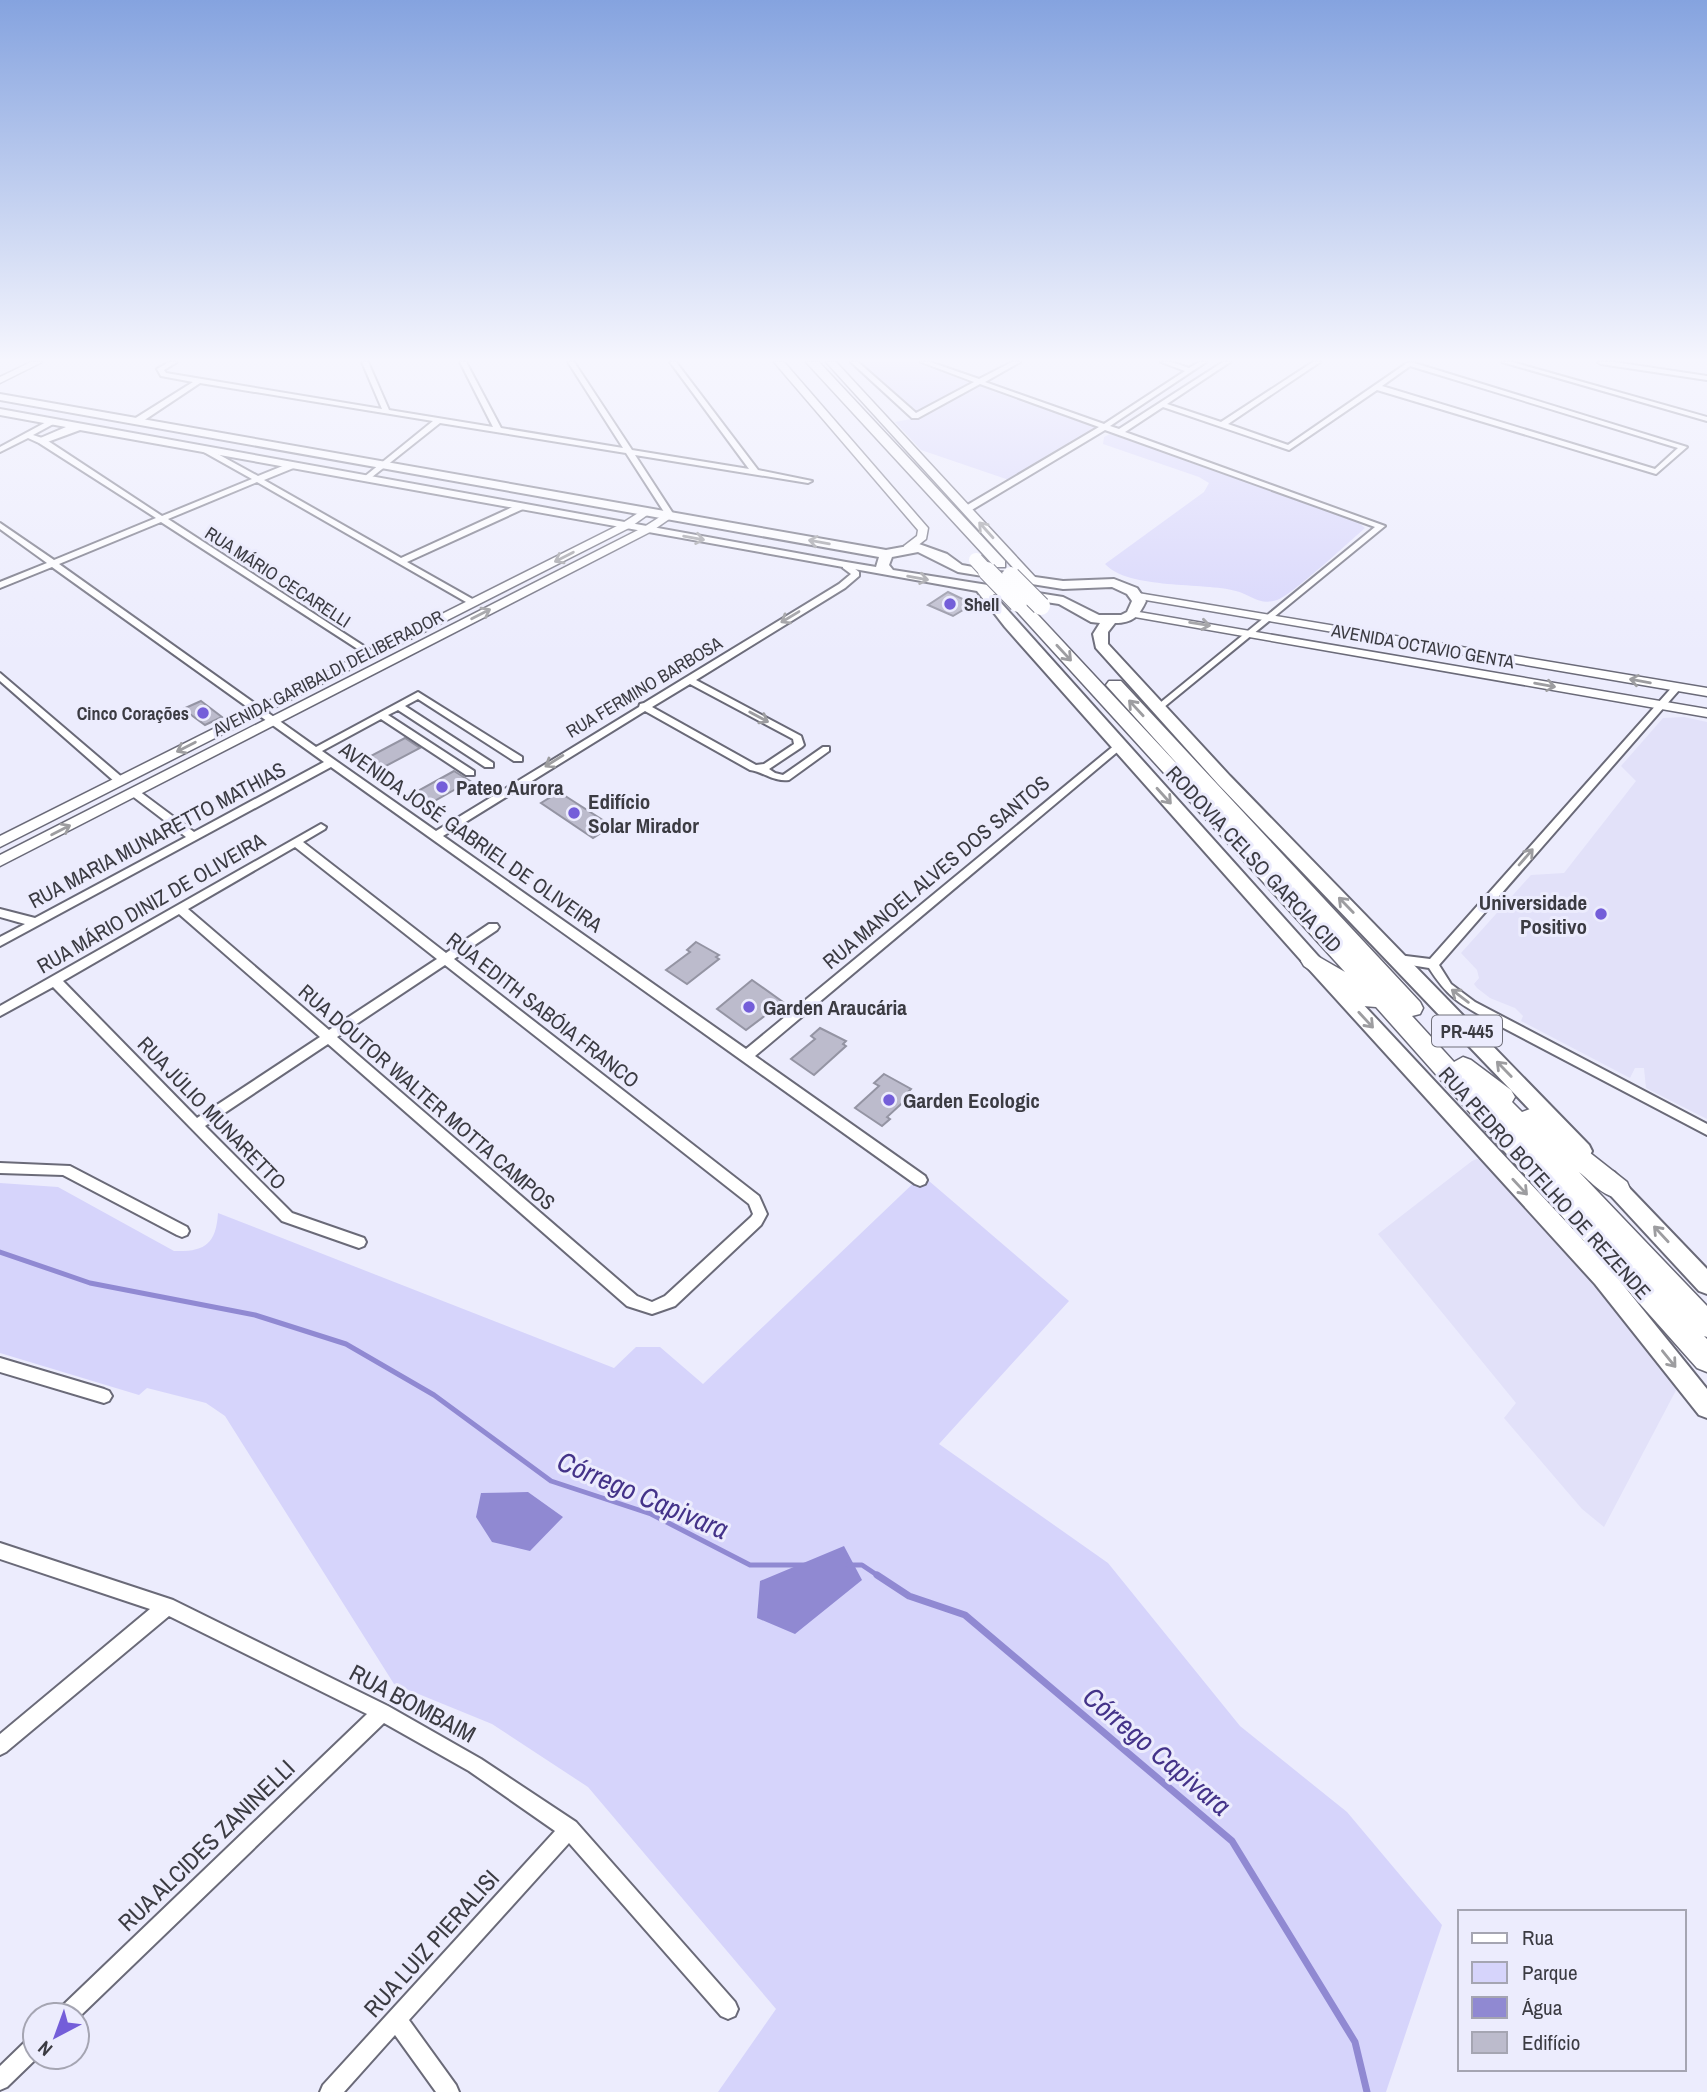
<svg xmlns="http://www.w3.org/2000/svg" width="1707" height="2092" font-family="'Archivo Narrow',sans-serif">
	<rect width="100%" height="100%" fill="#ececfd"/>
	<path fill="#e2e1f9" d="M1684 717 1707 722V1119L1646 1088 1644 1068H1635L1630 1078 1521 1021 1523 1016 1515 1008 1490 998 1477 988 1474 984 1479 978 1477 970 1461 953 1531 875 1564 873 1636 781 1621 766 1663 718Z
		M1486 1155 1683 1377 1604 1527 1582 1509 1504 1418 1516 1403 1378 1234 1472 1161Z"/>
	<path fill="#d6d4fb" d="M860 362H918L975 381 915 413Z
		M982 384 1100 426 1009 480 921 450 895 422 916 418Z
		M1110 434 1358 522 1365 528C1350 541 1291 596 1277 600 1260 606 1251 595 1236 591 1204 582 1129 590 1105 564L1204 492 1209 483 1199 477 1103 444 1104 437Z
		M922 1175 1069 1301 939 1444 1108 1563 1240 1726 1347 1812 1442 1925 1386 2092H718L776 2009 588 1787 492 1724 394 1684 225 1416 206 1403 147 1388 139 1395 0 1353V1183L58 1187 174 1251C204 1252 216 1245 218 1213L614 1368 636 1347H660L703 1384Z"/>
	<path fill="#9089d2" d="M528 1492 563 1517 530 1551 492 1542 476 1517 481 1493Z
		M844 1546 862 1580 795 1634 757 1618 760 1581Z"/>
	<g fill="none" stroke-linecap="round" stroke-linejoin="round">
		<path stroke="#9089d2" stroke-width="5" d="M0 1252 90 1283 255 1315 346 1344 434 1395 551 1481 651 1514 750 1565H805
			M848 1565H862L880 1577"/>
		<path stroke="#9089d2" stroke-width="7" d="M877 1575 909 1596 965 1615 1232 1841 1355 2042 1367 2092"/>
	</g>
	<path fill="#bcbbcc" stroke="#9494a3" stroke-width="2" d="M948 592 973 604 953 616 928 605Z
		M201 701 222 717 205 725 183 709Z
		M405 738 420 748 380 769 365 759Z
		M454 771 470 781 429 804 414 793Z
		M559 792 612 826 593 838 541 803Z
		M696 942 719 955 716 957 719 959 687 984 666 970 690 952 687 950Z
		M752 980 783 1002 746 1030 717 1009Z
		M820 1028 846 1041 843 1044 846 1046 814 1075 791 1059 815 1039 811 1036Z
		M884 1074 911 1089 908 1092 912 1094 887 1117 890 1119 882 1126 855 1108 879 1086 874 1083Z"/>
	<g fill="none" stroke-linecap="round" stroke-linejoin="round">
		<defs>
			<path id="minor" d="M169 362H177L164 370 166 373 382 409 362 362H368L389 410 493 427 460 362H466L501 428 623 448 568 362H574L632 450 749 469 670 362H676L758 470 812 481 808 483 635 455 674 515 670 517 666 515 626 453 440 423 367 481 363 479 364 477 433 421 200 383 140 423H134V419L193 382 161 376 157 369Z
				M851 362H858L916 413 974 382 921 362H930L979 379 1012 362H1020L985 382 1104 424 1185 371 1161 362H1171L1189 368 1199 362H1206L1110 426 1119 429 1223 362H1230L1167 404 1221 422 1313 362H1320L1228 424 1288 445 1407 363 1415 362 1414 363 1687 447 1656 474 1377 390 1289 450 1163 407 1125 432 1385 526 1158 712 1153 709 1155 707 1375 527 1105 430 970 511H964V507L1099 427 980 384 918 418H912ZM1410 366 1678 448 1655 469 1382 386Z
				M1502 362H1512L1707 417V421Z
				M1598 362H1614L1707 376V380L1601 364Z
				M50 420 57 422 33 435 45 439 162 516 252 479 202 451V447H205L258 476 290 463H296V467L264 480 401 558 517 505H523V509L407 562 476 601 477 603 473 606 257 482 168 519 373 652V656L370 657 161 522 59 564 316 747 418 692 522 757V761H514L418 699 405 706 493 763V767H485L398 710 388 715 474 771V775H466L381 719 322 751 436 831 639 707 640 704 644 703 839 584 851 574 843 568V564H849L859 572V576L845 588 696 680 801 736 804 745 802 747 769 769 775 773 783 775 823 747H829V751L789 780C773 782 764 772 750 770L645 711 443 836 746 1049 1116 744H1122V748L755 1056 925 1176 927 1180 925 1184 920 1186 915 1184 331 767 0 946V937L25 924 0 917V909L35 918 186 837 131 795V791H139L194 832 324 762 52 567 0 588V582L47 563 0 529V523L54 560 156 518 39 443 28 438 0 452V447ZM690 684 793 739 794 744 764 764 756 765 652 707Z
				M0 673 123 778V782H115L0 681Z
				M1677 684 1682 687 1680 689 1439 965 1451 984 1475 1002 1707 1124V1135L1496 1024 1479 1041H1471L1469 1038 1471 1035 1487 1019C1458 1003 1447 996 1429 968L1398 963 1392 959 1398 955 1430 959 1674 685Z
				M321 824 326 827 325 829 303 842 446 953 489 924H497L499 927 497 930 454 959 759 1196 767 1214 761 1225 675 1306 652 1314 627 1306 328 1044 205 1126 292 1213 364 1238 366 1242 364 1246 359 1248 282 1221 53 987 0 1016V1006ZM295 847 437 959 329 1030 188 909ZM179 914 320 1037 197 1118 63 981ZM445 965 749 1204 753 1214 751 1217 665 1296 652 1302 637 1296 337 1037Z
				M0 1163 70 1166 187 1227 189 1231 187 1235 182 1237 177 1235 63 1175 0 1173Z
				M0 1358 104 1389 109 1391 112 1396 109 1401 104 1403 0 1372Z
				M0 1543 173 1600 388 1706 481 1759 576 1822 735 2002 738 2009 735 2016 728 2019 721 2016 569 1843 409 2020 456 2085 459 2092H436L395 2035 344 2092H320L323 2085 555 1831 469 1771 384 1723 77 2019V2015H57L60 2008 367 1714 169 1616 6 1752 0 1755V1734L150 1609 0 1559Z
				M35 2036V2057H38L7 2087 0 2090V2066L28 2039Z"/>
			<path id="tertiary" d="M31 362H42L0 383V377Z
				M646 508 651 511 650 513 629 528 0 847V836L621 524Z
				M666 513 675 515 652 531 0 866V855L644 527Z
				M1138 593 1707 688V696L1134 598V594Z
				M1133 611 1707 709V717L1129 616V612Z"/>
			<path id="secondary" d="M774 362H784L928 528 926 539 912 550H904V546L917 536 918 530Z
				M826 362H836L1036 578V584H1028Z"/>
			<path id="primary" d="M0 394 886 550 919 544 947 554 962 565 1000 572 1063 581 1114 579 1137 588 1146 601C1139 616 1133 623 1115 623L1108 632V644L1230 776 1589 1145 1592 1151 1589 1157 1582 1159 1575 1157 1218 784 1096 648 1093 634 1100 623 1091 622 1059 604 993 594 1318 956 1611 1270 1707 1389V1418L1699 1415 1595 1284 1306 966 1005 627 977 591 80 430 42 444 36 441 38 439 66 427 0 415V409L846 562 876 567 879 557 0 400ZM918 552 958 572 1063 589 1112 587 1127 594 1132 601 1127 612 1121 615H1099L1063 597 893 570 889 565 892 557Z
				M1607 1169 1614 1172 1707 1269V1294L1699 1291 1600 1184 1597 1178 1600 1172Z"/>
			<path id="motorway" d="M806 362H819L1005 561V567H995Z
				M1018 598 1024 600 1190 778 1106 685 1109 681H1121L1420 1002 1423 1008 1420 1014 1412 1016 1454 1062 1463 1057 1471 1060 1511 1090 1515 1097 1512 1102 1522 1112 1530 1109 1538 1112 1627 1182 1630 1189 1627 1196C1608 1203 1593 1183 1579 1172L1707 1306V1337L1704 1336 1707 1339V1372L1697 1368 1376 1007 1363 1006 1304 966 1301 961 1304 956 1312 953 1345 972 1012 606V600Z"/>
		</defs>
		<use href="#minor" stroke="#6a6a78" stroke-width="4"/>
		<use href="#tertiary" stroke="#6a6a78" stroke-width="3"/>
		<use href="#secondary" stroke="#6a6a78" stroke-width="3"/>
		<use href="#primary" stroke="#6a6a78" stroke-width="4"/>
		<use href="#motorway" stroke="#6a6a78" stroke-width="3"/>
		<use href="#minor" fill="#fff" fill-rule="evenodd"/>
		<use href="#tertiary" fill="#fff" fill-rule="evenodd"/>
		<use href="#secondary" fill="#fff" fill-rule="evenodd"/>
		<use href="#primary" fill="#fff" fill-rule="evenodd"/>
		<use href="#motorway" fill="#fff" fill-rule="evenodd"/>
		<defs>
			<path id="motorway-bridge-far1" d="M976 560 988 573"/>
			<path id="motorway-bridge" d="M987 571 1018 603
				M1011 576 1041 606"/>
		</defs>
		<use href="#motorway-bridge-far1" stroke="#6a6a78" stroke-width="16" stroke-linecap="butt"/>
		<use href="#motorway-bridge" stroke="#6a6a78" stroke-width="20" stroke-linecap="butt"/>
		<use href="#motorway-bridge-far1" stroke="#fff" stroke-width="14"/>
		<use href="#motorway-bridge" stroke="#fff" stroke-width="18"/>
	</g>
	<defs><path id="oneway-shaft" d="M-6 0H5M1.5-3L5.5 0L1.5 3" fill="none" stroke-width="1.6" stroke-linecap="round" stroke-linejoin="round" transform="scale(1.75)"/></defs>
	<g stroke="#9d9da0">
		<use href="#oneway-shaft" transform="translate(986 530) rotate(-132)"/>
		<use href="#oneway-shaft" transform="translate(694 538) rotate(10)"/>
		<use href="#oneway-shaft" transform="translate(819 542) rotate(-170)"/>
		<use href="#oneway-shaft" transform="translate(564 557) rotate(153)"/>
		<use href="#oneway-shaft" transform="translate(918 578) rotate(10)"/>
		<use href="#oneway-shaft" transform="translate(481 614) rotate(-27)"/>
		<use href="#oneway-shaft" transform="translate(790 617) rotate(149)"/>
		<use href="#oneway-shaft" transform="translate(1200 624) rotate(9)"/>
		<use href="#oneway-shaft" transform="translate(1064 653) rotate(47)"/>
		<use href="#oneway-shaft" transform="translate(1640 681) rotate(-170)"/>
		<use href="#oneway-shaft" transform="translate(1545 685) rotate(10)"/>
		<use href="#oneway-shaft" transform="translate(1136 708) rotate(-133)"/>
		<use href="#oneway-shaft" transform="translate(759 717) rotate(28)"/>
		<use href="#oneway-shaft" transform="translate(186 747) rotate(153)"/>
		<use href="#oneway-shaft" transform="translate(554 761) rotate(148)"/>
		<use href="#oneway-shaft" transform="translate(1164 796) rotate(48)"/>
		<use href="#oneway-shaft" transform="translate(61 830) rotate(-27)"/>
		<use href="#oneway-shaft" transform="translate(1526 857) rotate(-49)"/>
		<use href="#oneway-shaft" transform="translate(1346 905) rotate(-134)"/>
		<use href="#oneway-shaft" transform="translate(1460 996) rotate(-143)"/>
		<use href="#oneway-shaft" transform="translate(1366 1020) rotate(47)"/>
		<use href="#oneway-shaft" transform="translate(1504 1069) rotate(-134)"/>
		<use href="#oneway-shaft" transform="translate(1520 1187) rotate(47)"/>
		<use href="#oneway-shaft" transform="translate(1661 1234) rotate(-133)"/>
		<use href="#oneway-shaft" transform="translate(1669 1359) rotate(51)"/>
	</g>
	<linearGradient id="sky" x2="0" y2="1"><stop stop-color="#85a3df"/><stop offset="0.55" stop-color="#f6f6fe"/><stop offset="1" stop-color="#f6f6fe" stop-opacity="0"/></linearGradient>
	<rect width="1707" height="655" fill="url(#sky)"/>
	<g fill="#745ed9" stroke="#ececfd" stroke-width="2.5">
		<circle cx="950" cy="604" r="7"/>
		<circle cx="203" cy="713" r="7"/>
		<circle cx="442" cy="787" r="7"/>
		<circle cx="574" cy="813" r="7"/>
		<circle cx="1601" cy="914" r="7"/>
		<circle cx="749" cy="1007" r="7"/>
		<circle cx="889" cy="1100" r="7"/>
	</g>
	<g text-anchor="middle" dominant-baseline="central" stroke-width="6" stroke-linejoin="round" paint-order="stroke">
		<g font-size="18" fill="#3b3b42" stroke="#ececfd">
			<text transform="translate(278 577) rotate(33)">RUA MÁRIO CECARELLI</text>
			<text transform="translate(1423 646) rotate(10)">AVENIDA OCTAVIO GENTA</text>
			<text transform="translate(328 673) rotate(-27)">AVENIDA GARIBALDI DELIBERADOR</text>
			<text transform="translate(644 687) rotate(-31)">RUA FERMINO BARBOSA</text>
		</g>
		<g font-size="18" font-weight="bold" fill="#3b3b42" stroke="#ececfd" text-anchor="start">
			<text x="964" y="604">Shell</text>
			<text x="189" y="713" text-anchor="end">Cinco Corações</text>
		</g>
		<rect fill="#ececfd" stroke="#70707a" stroke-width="2" x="1432" y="1015.5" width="70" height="31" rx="5"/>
		<g font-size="19" font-weight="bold" fill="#3b3b42">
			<text x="1467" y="1031">PR-445</text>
		</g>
		<g font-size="21" font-weight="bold" fill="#3b3b42" stroke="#ececfd" text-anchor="start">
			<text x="456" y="787">Pateo Aurora</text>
			<text x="588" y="801">Edifício<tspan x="588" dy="24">Solar Mirador</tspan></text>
			<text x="1587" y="902" text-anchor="end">Universidade<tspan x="1587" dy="24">Positivo</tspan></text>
			<text x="763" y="1007">Garden Araucária</text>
			<text x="903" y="1100">Garden Ecologic</text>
		</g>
		<g font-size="21" fill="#3b3b42" stroke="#ececfd">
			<text transform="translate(157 835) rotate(-28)">RUA MARIA MUNARETTO MATHIAS</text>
			<text transform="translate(471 837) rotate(35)">AVENIDA JOSÉ GABRIEL DE OLIVEIRA</text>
			<text transform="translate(1254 859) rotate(47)">RODOVIA CELSO GARCIA CID</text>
			<text transform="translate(936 872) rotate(-40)">RUA MANOEL ALVES DOS SANTOS</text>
			<text transform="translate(151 903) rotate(-30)">RUA MÁRIO DINIZ DE OLIVEIRA</text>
			<text transform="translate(543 1010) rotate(38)">RUA EDITH SABÓIA FRANCO</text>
			<text transform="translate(427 1097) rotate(41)">RUA DOUTOR WALTER MOTTA CAMPOS</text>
			<text transform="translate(212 1113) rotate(46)">RUA JÚLIO MUNARETTO</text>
			<text transform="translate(1545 1183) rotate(48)">RUA PEDRO BOTELHO DE REZENDE</text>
		</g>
		<g font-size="24" fill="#3b3b42" stroke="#ececfd">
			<text transform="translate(413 1703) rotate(28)">RUA BOMBAIM</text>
			<text transform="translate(206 1845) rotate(-44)">RUA ALCIDES ZANINELLI</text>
			<text transform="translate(431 1943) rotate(-48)">RUA LUIZ PIERALISI</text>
		</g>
		<g font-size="28" font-style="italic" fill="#443389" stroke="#ececfd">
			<text transform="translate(643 1495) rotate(23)">Córrego Capivara</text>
			<text transform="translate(1157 1751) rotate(40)">Córrego Capivara</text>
		</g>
	</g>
	<rect x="1458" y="1910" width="228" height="161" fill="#ececfd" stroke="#a5a5b2" stroke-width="2"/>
	<rect x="1472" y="1933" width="35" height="10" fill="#ffffff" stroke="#a5a5b2" stroke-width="2"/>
	<text x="1522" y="1945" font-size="21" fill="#3b3b42">Rua</text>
	<rect x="1472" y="1962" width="35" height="21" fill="#d6d4fb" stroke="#a5a5b2" stroke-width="2"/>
	<text x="1522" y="1980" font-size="21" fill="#3b3b42">Parque</text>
	<rect x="1472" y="1997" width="35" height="21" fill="#9089d2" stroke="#a5a5b2" stroke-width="2"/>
	<text x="1522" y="2015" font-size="21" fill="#3b3b42">Água</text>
	<rect x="1472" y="2032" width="35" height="21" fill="#bcbbcc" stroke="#a5a5b2" stroke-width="2"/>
	<text x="1522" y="2050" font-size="21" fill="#3b3b42">Edifício</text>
	<g transform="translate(56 2036) rotate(221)"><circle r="33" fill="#ececfd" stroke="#a5a5b2" stroke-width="2"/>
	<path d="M0-5L12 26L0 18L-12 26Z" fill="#745ed9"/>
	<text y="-10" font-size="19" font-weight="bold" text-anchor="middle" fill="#3b3b42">N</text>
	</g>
</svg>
